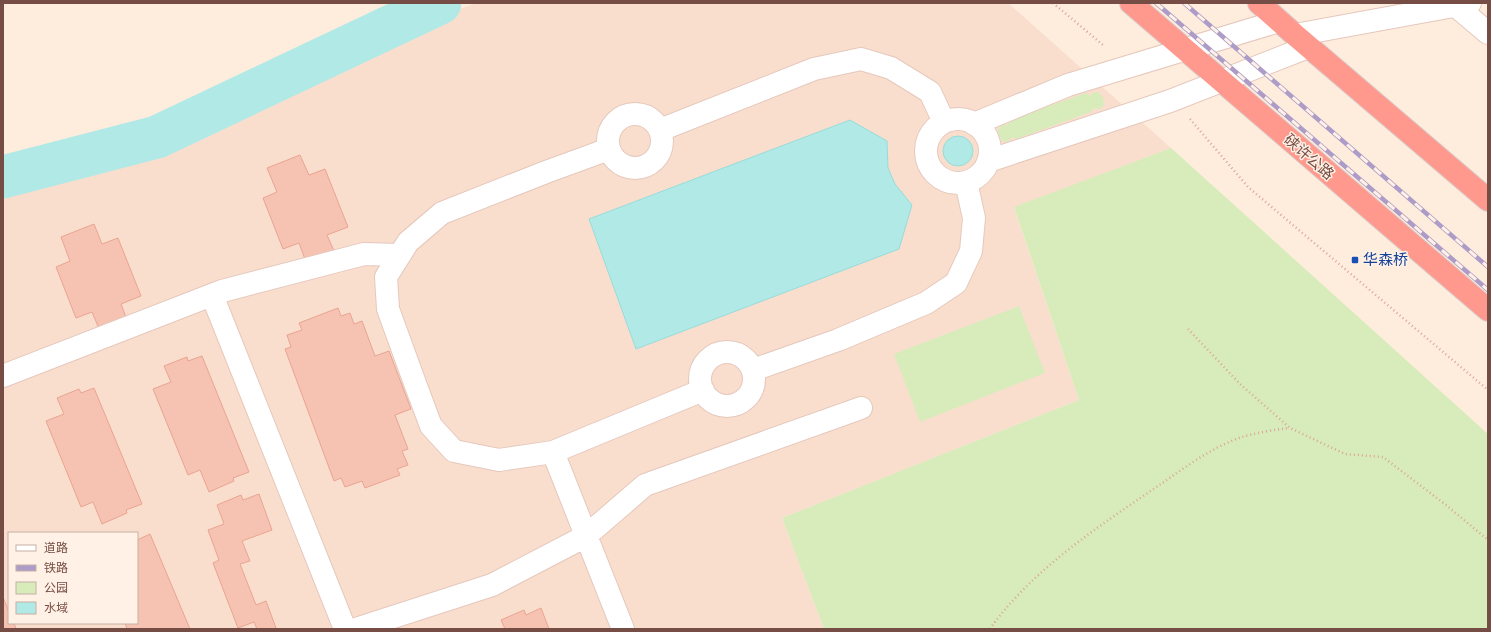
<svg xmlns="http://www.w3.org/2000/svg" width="1491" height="632" font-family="Signika,'Noto Sans SC',sans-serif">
	<rect width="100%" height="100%" fill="#feecdd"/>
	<path fill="#f9dece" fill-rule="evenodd" d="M477 3H1008L1171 148 1014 208 1079 400 782 518 824 629H3V168ZM9 533H137V623H9Z"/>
	<path fill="#d8ecbb" d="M1094 92H1098L1103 97 1104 104 1101 109 1094 108 1091 112 1016 139 1012 137 1010 140 1004 142C997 136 995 131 1003 124L1008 125 1009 122 1012 119 1083 94 1087 93 1090 96Z
		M1171 148 1488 434V629H824L782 518 1079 400 1014 207Z
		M1019 306 1045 373 920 422 894 354Z"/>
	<path fill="#b1e9e7" stroke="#96dcda" d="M850 120 887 141 888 168 895 184 912 205 899 249 636 349 589 219Z
		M943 151a15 15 0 1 1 30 0a15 15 0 1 1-30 0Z"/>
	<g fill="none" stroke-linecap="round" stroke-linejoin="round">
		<path stroke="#b1e9e7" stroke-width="43" d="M3 177 157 137 440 3"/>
	</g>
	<path fill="#f6c2b2" stroke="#eaa491" d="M300 155 309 175 325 169 348 227 327 235 334 251 306 262 299 243 283 249 263 198 277 192 267 168Z
		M94 224 102 244 118 238 141 296 121 304 127 320 100 331 92 312 76 318 56 267 70 261 61 237Z
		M338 308 341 316 350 313 354 324 362 321 375 356 389 351 411 409 395 415 408 449 402 451 408 465 397 469 400 475 365 488 362 481 345 487 341 478 334 481 285 349 291 347 287 335 302 330 299 323Z
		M202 356 249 472 233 478 234 481 209 492 200 470 188 475 153 389 171 382 164 366 187 357 188 361Z
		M94 388 142 504 126 510 127 513 102 524 93 502 81 507 46 421 64 414 57 398 79 389 81 393Z
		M259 494 272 530 242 541 250 561 240 564 256 605 266 601 276 628 273 629H257L254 622 238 628 213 563 219 560 208 530 224 524 217 505 241 495 243 500Z
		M150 534 190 629H127L125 623H137V539V540Z
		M3 597 9 612V623H14L16 629H3Z
		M541 608 549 629H505L501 620 524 610 526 615Z"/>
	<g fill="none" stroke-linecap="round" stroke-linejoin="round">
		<defs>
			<path id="minor" d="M1456 6 1488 33
				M1295 35 1470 3
				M608 141a27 27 0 1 1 54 0a27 27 0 1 1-54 0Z
				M926 151a32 32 0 1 1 64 0a32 32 0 1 1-64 0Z
				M974 124 1068 85 1279 21
				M660 130 814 69 861 59 891 68 930 92 944 122
				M609 149 546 172 442 213 408 242 386 277 388 309 416 386 431 426 454 451 499 460 553 452 703 390
				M988 161 1170 101 1308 47
				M212 295 345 629
				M700 379a27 27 0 1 1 54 0a27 27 0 1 1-54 0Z
				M753 370 838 340 926 303 956 283 971 251 974 218 966 182
				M3 376 222 291 364 254 400 255
				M553 452 623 629
				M356 629 492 585 586 536 645 485 861 408"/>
			<path id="highway" d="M1131 3 1488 310
				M1259 3 1295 35 1488 200"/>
		</defs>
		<use href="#minor" stroke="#e5c8bc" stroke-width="24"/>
		<use href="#highway" stroke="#d9cdcb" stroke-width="24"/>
		<path stroke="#daa596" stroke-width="2.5" stroke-dasharray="1 3" stroke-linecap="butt" d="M1053 3 1103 45
			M1190 119 1248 187 1488 390
			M1188 329 1240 384 1290 428 1345 454 1383 457 1446 505 1488 540
			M990 629C998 617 1007 607 1017 596 1059 552 1108 520 1158 486 1183 469 1209 449 1239 438 1254 433 1273 430 1289 428"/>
		<use href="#minor" stroke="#fff" stroke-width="22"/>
		<use href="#highway" stroke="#ff988d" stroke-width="22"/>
		<defs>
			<path id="rail" d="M1156 3 1488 290
				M1184 3 1488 267"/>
		</defs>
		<use href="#rail" stroke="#ac9cc7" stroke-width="4.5"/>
		<use href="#rail" stroke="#fff1e5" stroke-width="3" stroke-dasharray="9" stroke-linecap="butt"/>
	</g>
	<rect fill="#1a4fb4" stroke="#fff1e5" stroke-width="1.5" x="1351" y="256" width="8" height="8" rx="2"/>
	<g text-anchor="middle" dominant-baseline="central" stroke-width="3" stroke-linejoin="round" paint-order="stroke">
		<g font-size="15" fill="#764d44" stroke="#fff1e5">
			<text transform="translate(1309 157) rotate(41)">硖许公路</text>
		</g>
		<g font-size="15" fill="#164399" stroke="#fff1e5" text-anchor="start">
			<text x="1363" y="260">华森桥</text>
		</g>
	</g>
	<rect width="1491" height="632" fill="none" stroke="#764d44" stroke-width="8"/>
	<rect x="8" y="532" width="130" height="92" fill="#fff1e5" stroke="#c8afa5"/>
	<rect x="16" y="545" width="20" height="6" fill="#ffffff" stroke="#c8afa5"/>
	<text x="44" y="552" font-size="12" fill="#764d44">道路</text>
	<rect x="16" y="565" width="20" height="6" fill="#ac9cc7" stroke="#c8afa5"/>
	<text x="44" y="572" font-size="12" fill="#764d44">铁路</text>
	<rect x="16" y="582" width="20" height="12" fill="#d8ecbb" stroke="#c8afa5"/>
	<text x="44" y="592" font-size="12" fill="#764d44">公园</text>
	<rect x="16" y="602" width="20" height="12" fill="#b1e9e7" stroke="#c8afa5"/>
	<text x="44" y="612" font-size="12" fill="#764d44">水域</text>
</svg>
